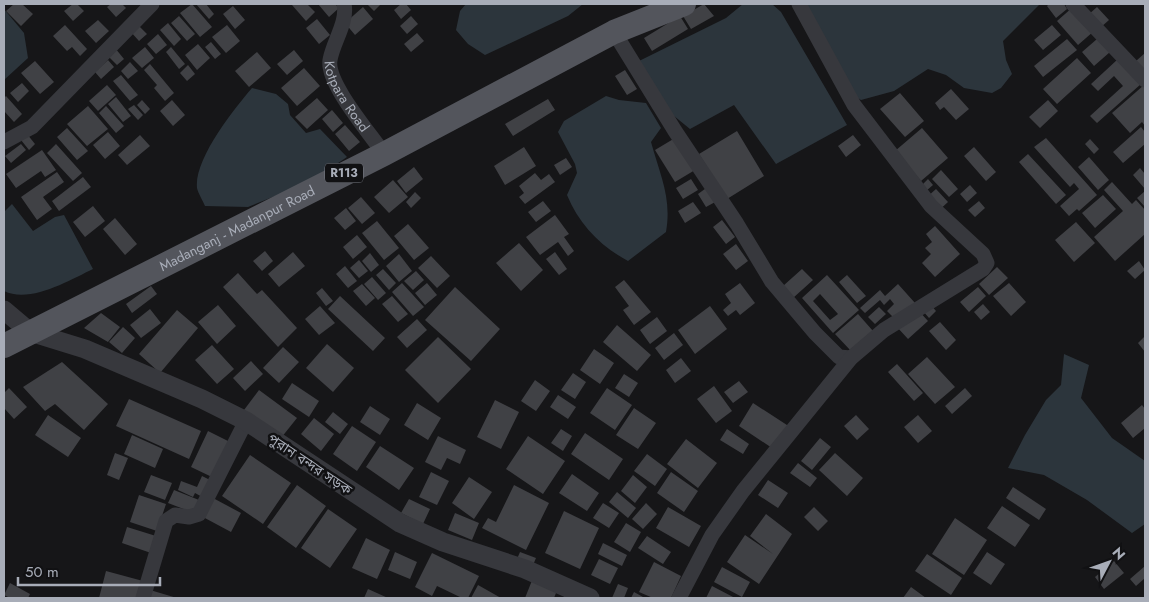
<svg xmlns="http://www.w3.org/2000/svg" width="1149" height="602" font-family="Jost,'Noto Sans Bengali',sans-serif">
	<rect width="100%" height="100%" fill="#161618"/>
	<path fill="#2c353c" d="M466 4H583L568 16 485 55 468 44 456 30 460 11Z
		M743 4H772L781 12 847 125 776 164 734 105 690 129 663 107 637 62 726 18Z
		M802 4H1040L1003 41 1006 60 1012 74 1001 88 992 93 964 88 946 75 928 69 894 91 861 100 847 91Z
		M4 9 24 33 28 58 4 80Z
		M252 88 276 94 288 104 290 115 306 133 320 129 347 157 310 182 248 207 205 206C203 201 198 193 197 188 194 159 234 109 252 88Z
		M606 96 619 100 646 103 661 128 651 142C660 175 672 198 666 232L628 261C600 246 579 224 567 195L577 173 575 164 558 132 564 121Z
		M12 204 33 231 55 217 64 215 93 269C70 280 30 304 4 291V212Z
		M1064 354 1089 365 1081 398 1112 438 1145 461V524L1132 533 1087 500 1044 475 1008 468 1025 435 1046 400 1061 385Z"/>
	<path fill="#404145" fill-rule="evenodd" d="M14 4H22L33 14 21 26 6 11Z
		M73 4H77L84 11 73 21 64 11Z
		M111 4H122L126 8 116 17 107 7Z
		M192 4 212 27 200 37 180 13Z
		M196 4H206L214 14 209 19Z
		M294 4H307L315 12 306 21 292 5Z
		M318 4H335L339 8 329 17Z
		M367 4H381L374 11Z
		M401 4H406L411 10 401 19 394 10Z
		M704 4 714 16 691 29 683 16Z
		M1049 4H1064L1067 9 1056 18 1047 6Z
		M233 6 245 20 235 29 223 14Z
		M363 7 373 19 355 35 345 23Z
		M1073 7 1094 31 1078 45 1057 21Z
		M1097 7 1109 20 1100 28 1088 15Z
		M179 16 195 34 187 41 171 23Z
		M411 16 418 24 407 34 400 26Z
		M680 16 688 29 652 51 644 38Z
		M317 19 330 35 319 44 306 28Z
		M98 20 109 31 96 43 85 31Z
		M168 23 181 39 174 46 160 30Z
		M137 24 147 34 139 41 130 31Z
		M65 25 87 49 80 56 72 47 67 51 53 36Z
		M227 25 240 41 226 53 212 37Z
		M1052 25 1061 35 1043 50 1034 40Z
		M417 33 424 41 411 52 404 44Z
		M158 34 167 45 156 54 147 44Z
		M1067 39 1077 50 1043 77 1034 66Z
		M1097 39 1110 52 1094 66 1082 52Z
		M211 42 221 54 215 59 205 47Z
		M198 44 210 58 197 70 185 55Z
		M145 47 154 58 142 68 132 58Z
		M171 47 185 64 179 69 166 52Z
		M115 48 124 59 117 65 107 55Z
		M294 50 303 61 287 75 277 64Z
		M257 52 271 68 249 87 235 71Z
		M1145 53V72L1136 61Z
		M1077 58 1091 73 1057 104 1043 89Z
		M1118 59 1141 84 1097 123 1090 116 1123 86 1114 76 1098 91 1091 84Z
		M108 60 114 67 101 79 95 72Z
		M35 61 54 82 40 94 21 73Z
		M130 62 138 71 128 79 121 71Z
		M150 64 174 93 165 101 154 88 157 85 144 70Z
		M188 65 195 74 187 81 180 73Z
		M304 68 320 86 297 106 281 88Z
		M625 70 637 89 627 95 615 76Z
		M121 75 138 95 130 101 113 81Z
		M22 83 29 91 18 102 10 93Z
		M107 85 116 95 98 111 89 101Z
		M1144 85 1145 126 1142 122 1130 133 1112 113Z
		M951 89 969 109 956 120 944 107 940 110 935 103Z
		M900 93 924 121 905 137 880 109Z
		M6 96 22 114 14 122 4 111V98Z
		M116 97 131 116 123 122 108 104Z
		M317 98 328 110 307 129 295 117Z
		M548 99 555 110 513 136 505 124Z
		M142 100 150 109 145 114 137 105Z
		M172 100 185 115 173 126 160 111Z
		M1048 100 1058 111 1040 128 1029 117Z
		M134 105 143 115 138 120 128 109Z
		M88 106 108 129 87 146 67 124Z
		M106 106 124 126 116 133 99 113Z
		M332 110 343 123 333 132 322 119Z
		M345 125 360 142 349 151 335 134Z
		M1141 127 1145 132V144L1123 163 1113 152Z
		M67 128 88 151 77 160 57 137Z
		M922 128 948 158 921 181 895 151Z
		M737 131 764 176 727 199 699 154Z
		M108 132 120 146 105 159 93 145Z
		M27 134 35 144 29 150 21 140Z
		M140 135 150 146 127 165 118 155Z
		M853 135 861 145 846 157 838 146Z
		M675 138 695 170 675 182 655 150Z
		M1046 138 1097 195 1079 211 1077 209 1069 216 1060 206 1079 189 1074 183 1070 187 1034 147Z
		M1090 139 1099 149 1094 154 1085 144Z
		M21 144 26 150 11 163 5 156Z
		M56 144 82 173 73 181 47 153Z
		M524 147 536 166 505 185 494 166Z
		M974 147 996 172 986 181 964 156Z
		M42 150 56 170 45 177 41 171 16 188 6 174Z
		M1028 154 1066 195 1056 204 1019 162Z
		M1089 157 1109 180 1098 190 1078 167Z
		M566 158 572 167 560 175 554 165Z
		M414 167 423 179 406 193 397 181Z
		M1140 168 1145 174V189L1133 175Z
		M941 170 958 189 949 197 932 179Z
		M57 172 64 182 43 197 52 209 37 220 21 197Z
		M535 173 541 180 549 174 555 182 525 204 519 197 524 193 519 186Z
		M83 177 91 187 59 211 52 201Z
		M691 179 698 190 683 199 676 188Z
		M928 179 933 185 926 191 922 185Z
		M393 180 408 197 389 213 374 197Z
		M1112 182 1132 204 1136 200 1145 210V234L1115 261 1094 237 1123 211 1104 190Z
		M970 185 977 193 967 202 960 194Z
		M709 186 717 201 706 207 698 194Z
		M936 189 948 202 935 214 927 197Z
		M1145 191V207L1137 198Z
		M415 192 421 198 411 208 406 202Z
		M1103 195 1116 209 1095 228 1082 213Z
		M361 197 375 213 362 224 348 208Z
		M543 201 551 211 536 222 528 212Z
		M979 201 985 208 975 217 968 210Z
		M693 202 701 213 685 223 678 211Z
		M93 206 105 221 85 237 73 222Z
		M346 208 356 221 345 230 334 218Z
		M555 215 569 234 564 237 574 251 568 256 558 242 540 255 526 237Z
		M115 218 137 244 125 255 103 229Z
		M722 220 735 237 726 244 713 227Z
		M377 221 399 248 384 260 362 233Z
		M1076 222 1095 243 1074 262 1055 240Z
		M408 224 429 248 414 260 394 236Z
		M935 226 960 254 935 277 922 263 931 254 925 248 932 242 926 234Z
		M357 235 367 247 353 259 343 247Z
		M519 243 543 270 521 291 496 263Z
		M736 244 748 261 736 270 723 254Z
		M265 251 273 261 262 271 253 261Z
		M293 252 305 266 279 287 268 274Z
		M555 252 567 269 559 275 546 259Z
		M370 253 379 265 371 272 362 261Z
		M399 254 412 271 399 282 386 266Z
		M431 256 450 276 437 288 418 268Z
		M359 260 368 271 359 278 350 268Z
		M1139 261 1145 270 1135 279 1127 271Z
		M345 266 357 281 348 288 336 274Z
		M997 267 1008 278 989 295 979 284Z
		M383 269 396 283 389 290 376 275Z
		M802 269 813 280 793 298 783 286Z
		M416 271 424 280 413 290 404 281Z
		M238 273 257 294 262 290 297 328 278 347 223 287Z
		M827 275 859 310 833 333 802 298ZM820 294 838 314 830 320 813 301Z
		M847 275 866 296 857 303 839 282Z
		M372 277 386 293 378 300 364 284Z
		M624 280 651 312 634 325 623 310 629 306 615 287Z
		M402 283 424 307 413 316 392 292Z
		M427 283 437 295 425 305 415 293Z
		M740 283 755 303 740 315 736 310 728 316 723 310 731 303 725 294Z
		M1009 283 1026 302 1011 316 993 296Z
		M362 284 375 298 366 306 353 291Z
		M898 284 915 303 896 320 887 311 894 304 890 299 884 305 880 300 865 313 860 308 880 290 885 296Z
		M151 286 157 294 132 313 126 304Z
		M455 287 500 329 471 361 425 320Z
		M978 287 986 296 969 312 960 302Z
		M322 288 333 301 326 306 316 293Z
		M340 296 385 338 373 351 328 309Z
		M392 296 408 314 398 322 382 304Z
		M924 297 936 311 929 318 917 304Z
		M983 304 990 312 981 320 974 312Z
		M218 305 236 326 217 344 198 322Z
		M320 306 335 323 319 335 305 319Z
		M710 306 727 329 695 354 678 330Z
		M879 307 886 314 875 324 868 317Z
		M150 309 161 323 141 338 130 325Z
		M917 309 928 321 908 339 897 327Z
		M177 310 198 328 160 373 139 354Z
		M101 313 120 327 108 342 84 328Z
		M858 314 873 331 851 351 835 334Z
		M657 317 667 331 650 344 640 330Z
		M417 319 427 330 407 348 397 337Z
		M940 322 956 340 946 350 929 331Z
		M617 325 651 355 637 371 603 342Z
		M123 327 135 338 122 353 109 342Z
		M674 333 683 345 664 360 655 348Z
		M1145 336V352L1138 343Z
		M438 337 471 369 438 403 405 370Z
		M327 344 354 368 333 392 306 368Z
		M212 345 234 369 217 384 195 360Z
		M283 347 299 362 279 383 263 368Z
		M594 349 614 363 600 384 580 370Z
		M927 357 955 387 935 404 908 374Z
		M681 358 691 371 675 383 666 370Z
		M251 361 263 374 245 391 233 378Z
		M62 362 108 404 84 430 55 404 45 411 23 387Z
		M897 364 923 393 914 401 888 372Z
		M573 373 586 382 575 399 561 390Z
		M624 374 638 383 629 397 615 388Z
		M535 380 550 391 536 411 521 401Z
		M739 381 748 392 733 403 724 392Z
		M292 383 319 401 309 417 282 399Z
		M714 386 732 411 716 423 697 399Z
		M9 388 27 407 14 419 4 408V393Z
		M607 388 632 405 615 430 590 413Z
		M965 388 972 396 952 414 945 406Z
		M259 390 297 418 281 438 244 410Z
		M558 395 576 407 568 419 550 407Z
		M129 399 201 431 189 459 116 426Z
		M495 400 519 412 501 449 477 437Z
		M417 403 441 418 428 440 404 425Z
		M753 403 790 427 775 450 739 426Z
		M1142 405 1145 409V428L1133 438 1121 423Z
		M370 406 390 419 380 435 360 422Z
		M634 408 656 423 638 449 616 435Z
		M333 412 348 424 340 434 325 422Z
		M48 415 81 438 68 457 35 435Z
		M856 415 869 429 857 440 844 426Z
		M918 415 932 431 918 443 904 427Z
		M314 418 334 434 321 451 301 434Z
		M352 426 376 442 357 471 333 454Z
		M561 429 572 436 563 451 551 443Z
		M727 429 749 444 743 454 720 440Z
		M208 431 232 443 214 478 191 467Z
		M585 433 623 459 609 480 571 454Z
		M132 435 163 449 155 468 124 454Z
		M438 436 466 450 460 464 447 458 441 470 425 462Z
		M528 436 565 461 543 494 506 469Z
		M820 438 831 447 812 470 801 461Z
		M686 439 717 463 698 488 667 464Z
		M380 446 414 468 399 490 366 467Z
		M115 453 128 458 119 480 107 475Z
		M835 453 863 478 847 496 819 470Z
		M647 454 667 469 655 486 634 471Z
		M250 455 291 483 263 524 222 496Z
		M798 463 817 478 810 487 790 473Z
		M431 472 449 481 437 505 419 497Z
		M671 472 698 491 684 512 657 493Z
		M572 474 599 493 587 511 559 493Z
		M151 475 172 483 165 500 144 492Z
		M633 475 647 487 635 503 621 491Z
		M202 476 212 481 204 498 195 493 193 497 178 490 181 481 197 487Z
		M469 477 492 492 474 519 452 503Z
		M768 480 788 493 778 508 758 495Z
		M297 485 326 506 296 548 267 527Z
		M514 485 549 503 526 550 482 528 488 518 496 522Z
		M1013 487 1046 509 1039 520 1006 498Z
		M174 490 199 500 194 513 168 503Z
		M617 492 636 508 628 518 609 502Z
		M139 495 166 504 157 531 130 522Z
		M213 498 241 513 231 532 203 517Z
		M409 499 430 509 423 524 401 513Z
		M603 503 619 513 609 528 593 518Z
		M646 503 657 514 643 529 632 519Z
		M1002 506 1030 525 1015 547 987 528Z
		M668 507 701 526 689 547 656 528Z
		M814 507 828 521 818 531 804 517Z
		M328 509 357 529 330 568 301 548Z
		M564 511 599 528 580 569 545 553Z
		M455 513 479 523 472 540 448 530Z
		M766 514 792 534 759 584 727 562 745 535 773 554 750 536Z
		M955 518 987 540 964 575 932 554Z
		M626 523 641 532 630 552 614 542Z
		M127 527 156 536 151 553 122 543Z
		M647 536 671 552 663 564 638 548Z
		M366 538 390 550 377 579 352 568Z
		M603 543 627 555 622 566 598 554Z
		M395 552 417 562 410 579 388 570Z
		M520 552 536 558 533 565 517 559Z
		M987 552 1005 564 991 585 973 573Z
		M432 553 479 576 468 598H462L437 586 432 596 415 587Z
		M927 554 962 578 951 595 915 571Z
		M599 559 618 568 610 584 591 575Z
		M1114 561 1124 573 1104 589 1095 577Z
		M654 562 681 576 671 598H653L639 592Z
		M1145 566V578L1136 586 1130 579Z
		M722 567 750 582 742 597 714 582Z
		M106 571 143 581 138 598H99Z
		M533 578 558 588 554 598H525Z
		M10 583 30 594 28 598H10L4 595Z
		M618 584 628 588 624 598H612Z
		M478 585 501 598H471Z
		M712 586 735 598H706Z
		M911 587 926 598H903Z
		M368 589 388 598H364Z
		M150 590 177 598H147Z
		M634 592 643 597V598H631Z"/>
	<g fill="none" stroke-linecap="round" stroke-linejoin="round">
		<g stroke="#37383d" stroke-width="15">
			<path id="s1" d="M344 4C348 22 333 42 330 60 326 83 370 133 384 154"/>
			<path d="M1073 4 1145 80"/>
			<path d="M614 32 675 131 737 224 772 282 815 333 839 357 851 358"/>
			<path d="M4 142 32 127 152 4"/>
			<path d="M143 598 166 521 175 515 189 517 199 514 246 421"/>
			<path d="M679 598 712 535 743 491 851 358 884 330 983 269 987 263 983 254 931 206 854 105 799 4"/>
		</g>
		<path stroke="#37383d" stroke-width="19" d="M4 310 30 332 85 349 202 399 246 421 400 523 443 542 525 569 590 598"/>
		<path stroke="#53555c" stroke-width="24" id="s2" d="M4 346 384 154 614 32 684 4"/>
	</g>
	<g text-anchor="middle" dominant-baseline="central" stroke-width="5" stroke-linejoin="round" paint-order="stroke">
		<rect fill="#111113" stroke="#7b7e86" stroke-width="1" x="325" y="163.5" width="38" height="19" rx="4"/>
		<g font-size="12" font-weight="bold" fill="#a8adb8">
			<text x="344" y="173">R113</text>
		</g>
		<g font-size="14" fill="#a8adb8" stroke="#111113">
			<text stroke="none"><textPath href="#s1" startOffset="99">Kotpara Road</textPath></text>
			<text stroke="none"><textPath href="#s2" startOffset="261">Madanganj - Madanpur Road</textPath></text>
			<text transform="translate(310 464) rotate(34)">পুরান বন্দর সড়ক</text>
		</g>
	</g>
	<rect width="1149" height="602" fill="none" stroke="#a8adb8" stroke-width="10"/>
	<g transform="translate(1109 562) rotate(49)" stroke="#111113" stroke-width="4" paint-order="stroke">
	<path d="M0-4L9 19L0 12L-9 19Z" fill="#a8adb8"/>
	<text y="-8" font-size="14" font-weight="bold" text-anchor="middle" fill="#a8adb8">N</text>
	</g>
	<path d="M18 577v8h142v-8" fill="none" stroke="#a8adb8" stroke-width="2.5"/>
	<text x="25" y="577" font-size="15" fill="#a8adb8" stroke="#111113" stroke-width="4" paint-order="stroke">50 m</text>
</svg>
